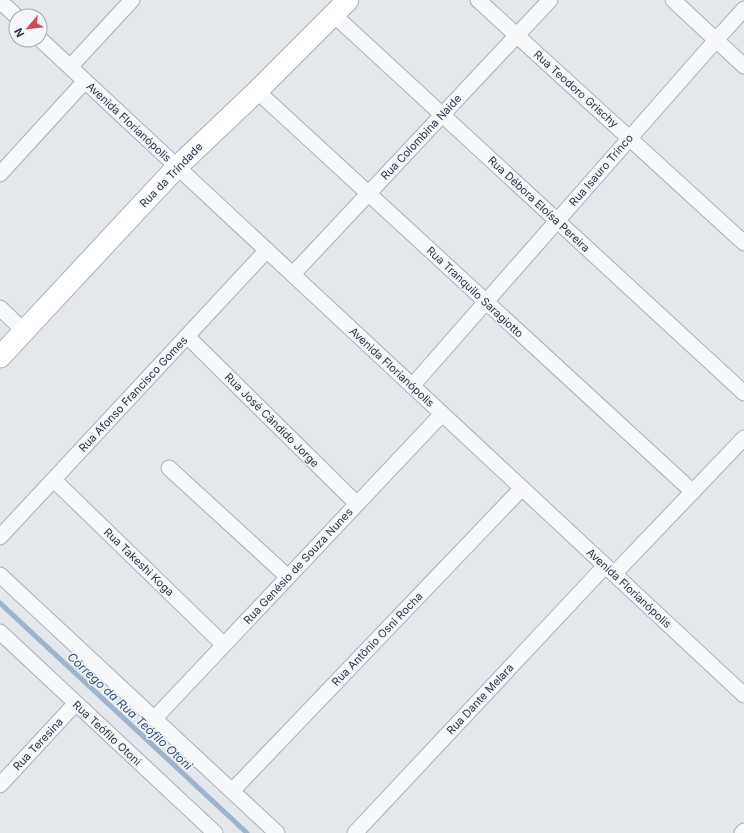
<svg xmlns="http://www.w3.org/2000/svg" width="744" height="833" font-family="Inter,sans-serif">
	<rect width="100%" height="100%" fill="#e4e7ec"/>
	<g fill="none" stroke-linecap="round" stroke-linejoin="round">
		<path stroke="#9fb4cc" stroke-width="5" d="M0 603 247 833"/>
		<defs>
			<path id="minor" d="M478 0 744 243
				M673 0 744 66
				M0 1 16 16
				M334 15 744 393
				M40 39 744 695
				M70 67 132 0
				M257 91 693 492
				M0 174 85 81
				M293 274 550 0
				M0 308 24 331
				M187 336 357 504
				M412 386 716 40 744 9
				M169 468 288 577
				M54 480 224 645
				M0 537 267 250
				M614 574 744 438
				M0 575 277 833
				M0 632 215 833
				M154 719 442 414
				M0 785 76 703
				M232 791 522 488
				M355 833 605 566
				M742 833 744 831"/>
			<path id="secondary" d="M0 357 177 167 257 91 348 0"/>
		</defs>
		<use href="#minor" stroke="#a9aeb7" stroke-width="17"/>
		<use href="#secondary" stroke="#a9aeb7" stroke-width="23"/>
		<use href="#minor" stroke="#f7f8fa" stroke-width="15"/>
		<use href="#secondary" stroke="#fff" stroke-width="21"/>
	</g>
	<g text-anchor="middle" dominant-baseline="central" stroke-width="3" stroke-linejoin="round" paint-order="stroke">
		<g font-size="11" fill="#2b3445" stroke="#f4f6f9">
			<text transform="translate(576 89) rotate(42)">Rua Teodoro Grischy</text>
			<text transform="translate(129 122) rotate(43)">Avenida Florianópolis</text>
			<text transform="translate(421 137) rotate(-47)">Rua Colombina Naide</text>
			<text transform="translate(601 170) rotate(-49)">Rua Isauro Trinco</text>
			<text transform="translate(171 175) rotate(-46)">Rua da Trindade</text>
			<text transform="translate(539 204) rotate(43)">Rua Débora Eloísa Pereira</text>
			<text transform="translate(475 292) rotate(43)">Rua Tranquilo Saragiotto</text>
			<text transform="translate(392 367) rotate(43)">Avenida Florianópolis</text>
			<text transform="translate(133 394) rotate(-47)">Rua Afonso Francisco Gomes</text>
			<text transform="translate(272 420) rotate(45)">Rua José Cândido Jorge</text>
			<text transform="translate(139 562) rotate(44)">Rua Takeshi Koga</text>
			<text transform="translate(298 566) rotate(-47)">Rua Genésio de Souza Nunes</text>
			<text transform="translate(629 588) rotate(43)">Avenida Florianópolis</text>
			<text transform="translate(377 639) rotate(-46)">Rua Antônio Osni Rocha</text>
			<text transform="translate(480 699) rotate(-47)">Rua Dante Melara</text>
			<text transform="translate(107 733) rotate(43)">Rua Teófilo Otoni</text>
			<text transform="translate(38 744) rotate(-47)">Rua Teresina</text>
		</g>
		<g font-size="12" font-style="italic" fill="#34527a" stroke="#f4f6f9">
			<text transform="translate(130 711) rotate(43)">Córrego da Rua Teófilo Otoni</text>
		</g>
	</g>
	<g transform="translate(28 28) rotate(242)"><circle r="19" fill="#f4f6f9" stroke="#a4a8b1"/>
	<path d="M0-3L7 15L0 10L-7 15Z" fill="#d1495b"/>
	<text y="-6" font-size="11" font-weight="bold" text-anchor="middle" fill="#2b3445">N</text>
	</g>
</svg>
